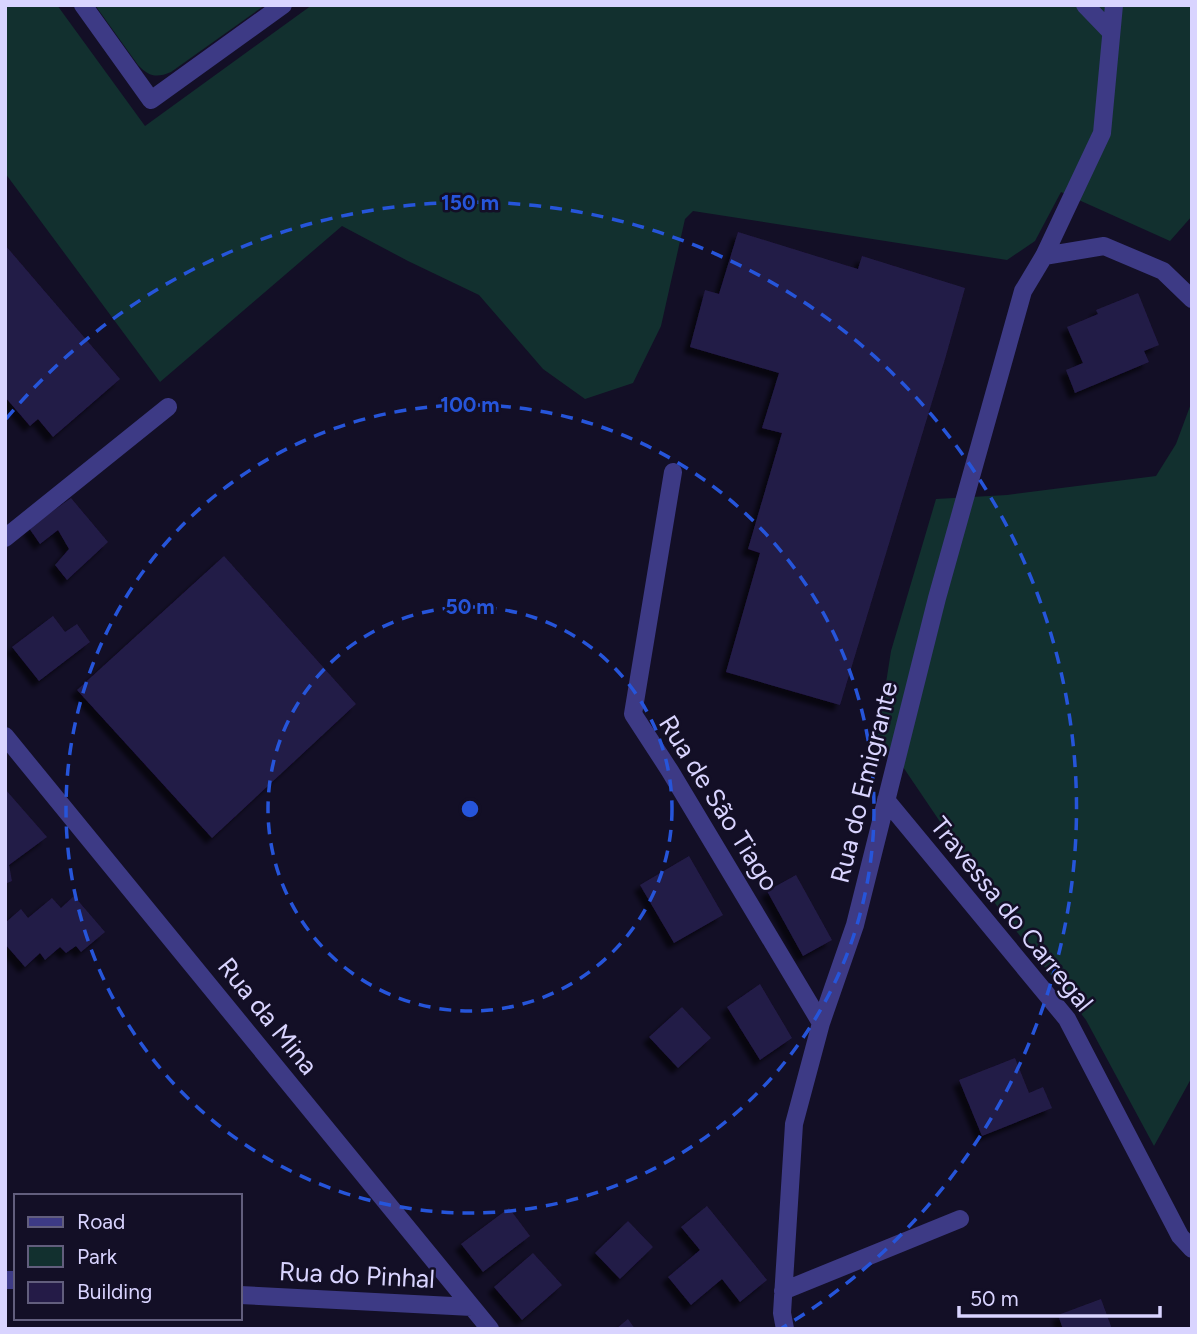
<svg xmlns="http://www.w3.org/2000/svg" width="1197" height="1334" font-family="Figtree,sans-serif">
	<defs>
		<filter id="shadow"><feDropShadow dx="-6" dy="6" stdDeviation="2" flood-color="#0009"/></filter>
	</defs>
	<rect width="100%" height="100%" fill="#130f26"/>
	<path fill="#12302f" d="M5 5H57L145 126 312 5H1192V216L1170 241 1061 192 1035 241 1007 260 693 211 685 219 661 326 633 383 585 399 543 369 479 295 408 261 342 226 160 382 5 173Z
		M95 5H265L171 72C157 78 149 77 138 65Z
		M1192 401V1077L1154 1146 1086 1020 999 909 901 764 876 747 891 651 936 499 1007 495 1156 476 1176 444Z"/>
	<path fill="#241b47" filter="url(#shadow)" d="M738 232 858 269 862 256 965 288 945 359 840 705 726 672 760 553 748 549 782 433 762 428 779 373 690 347 705 290 719 294Z
		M5 245 120 379 53 437 38 419 30 426 5 397Z
		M1138 293 1159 345 1144 351 1149 362 1075 393 1066 370 1083 363 1067 327 1098 314 1096 310Z
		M71 498 108 542 67 580 55 565 69 549 58 530 40 544 29 528Z
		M224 556 356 704 212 838 77 690Z
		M53 616 65 632 77 624 90 642 39 681 12 647Z
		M5 789 47 837 9 865 12 881 5 884Z
		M689 856 723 915 674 943 640 885Z
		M796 875 832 940 803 956 767 891Z
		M74 896 105 932 81 952 76 946 66 953 60 947 45 960 40 953 25 967 5 944V923L21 909 28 918 52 898 61 908Z
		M760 984 792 1038 760 1060 727 1007Z
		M682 1007 711 1038 678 1068 649 1037Z
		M1015 1058 1029 1093 1043 1087 1052 1108 982 1136 959 1080Z
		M707 1206 767 1280 740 1302 722 1279 691 1305 668 1277 700 1250 681 1227Z
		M509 1208 530 1236 483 1272 461 1244Z
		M628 1221 653 1247 620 1279 595 1253Z
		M533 1253 562 1285 522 1320 494 1287Z
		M1101 1299 1112 1329H1063L1058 1315Z
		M628 1319 635 1329H616Z"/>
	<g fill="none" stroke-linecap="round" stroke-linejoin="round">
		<path stroke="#3d3a85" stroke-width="18" d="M83 5 151 100 283 5
			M1085 5 1111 32
			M1044 256 1104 246 1163 271 1192 299
			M673 472 633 714 670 771 821 1023
			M5 538 168 407
			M5 736 490 1329
			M886 800 1067 1019 1180 1236 1192 1249
			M5 1280H16
			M783 1291 960 1219
			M240 1295 472 1307
			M785 1329 782 1313 794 1124 821 1023 855 925 937 598 1023 291 1044 256 1102 133 1114 5"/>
	</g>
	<g fill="none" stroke="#2655da" stroke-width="3.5" stroke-dasharray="12 9">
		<circle cx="470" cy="809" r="202"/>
		<circle cx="470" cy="809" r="404"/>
		<path d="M6 419A606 606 0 1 1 782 1328"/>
	</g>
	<g text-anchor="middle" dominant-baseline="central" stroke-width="5" stroke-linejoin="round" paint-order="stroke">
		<g font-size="26" fill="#d9d4ff" stroke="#130f26">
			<text transform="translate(864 782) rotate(-76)">Rua do Emigrante</text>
			<text transform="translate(719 803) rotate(58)">Rua de São Tiago</text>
			<text transform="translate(1012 914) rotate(51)">Travessa do Carregal</text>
			<text transform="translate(268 1016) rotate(51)">Rua da Mina</text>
			<text transform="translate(357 1275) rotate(3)">Rua do Pinhal</text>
		</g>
	</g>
	<circle cx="470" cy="809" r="10" fill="#2655da" stroke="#130f26" stroke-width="3.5"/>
	<g font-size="21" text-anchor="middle" font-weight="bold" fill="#2655da" stroke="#130f26" stroke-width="5" stroke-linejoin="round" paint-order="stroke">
		<text x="470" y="210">150 m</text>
		<text x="470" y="412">100 m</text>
		<text x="470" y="614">50 m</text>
	</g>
	<rect width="1197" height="1334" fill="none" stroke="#d9d4ff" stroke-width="14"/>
	<rect x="14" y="1194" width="228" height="126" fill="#130f26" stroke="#625e7d" stroke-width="2"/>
	<rect x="28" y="1217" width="35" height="10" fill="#3d3a85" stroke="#625e7d" stroke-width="2"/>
	<text x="77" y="1229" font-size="21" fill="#d9d4ff">Road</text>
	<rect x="28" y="1246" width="35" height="21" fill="#12302f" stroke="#625e7d" stroke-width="2"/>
	<text x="77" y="1264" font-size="21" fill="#d9d4ff">Park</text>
	<rect x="28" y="1282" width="35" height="21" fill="#241b47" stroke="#625e7d" stroke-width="2"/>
	<text x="77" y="1299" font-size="21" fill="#d9d4ff">Building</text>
	<path d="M959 1306v10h201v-10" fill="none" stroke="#d9d4ff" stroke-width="3.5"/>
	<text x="970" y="1306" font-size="21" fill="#d9d4ff" stroke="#130f26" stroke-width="5" paint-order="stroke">50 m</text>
</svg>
